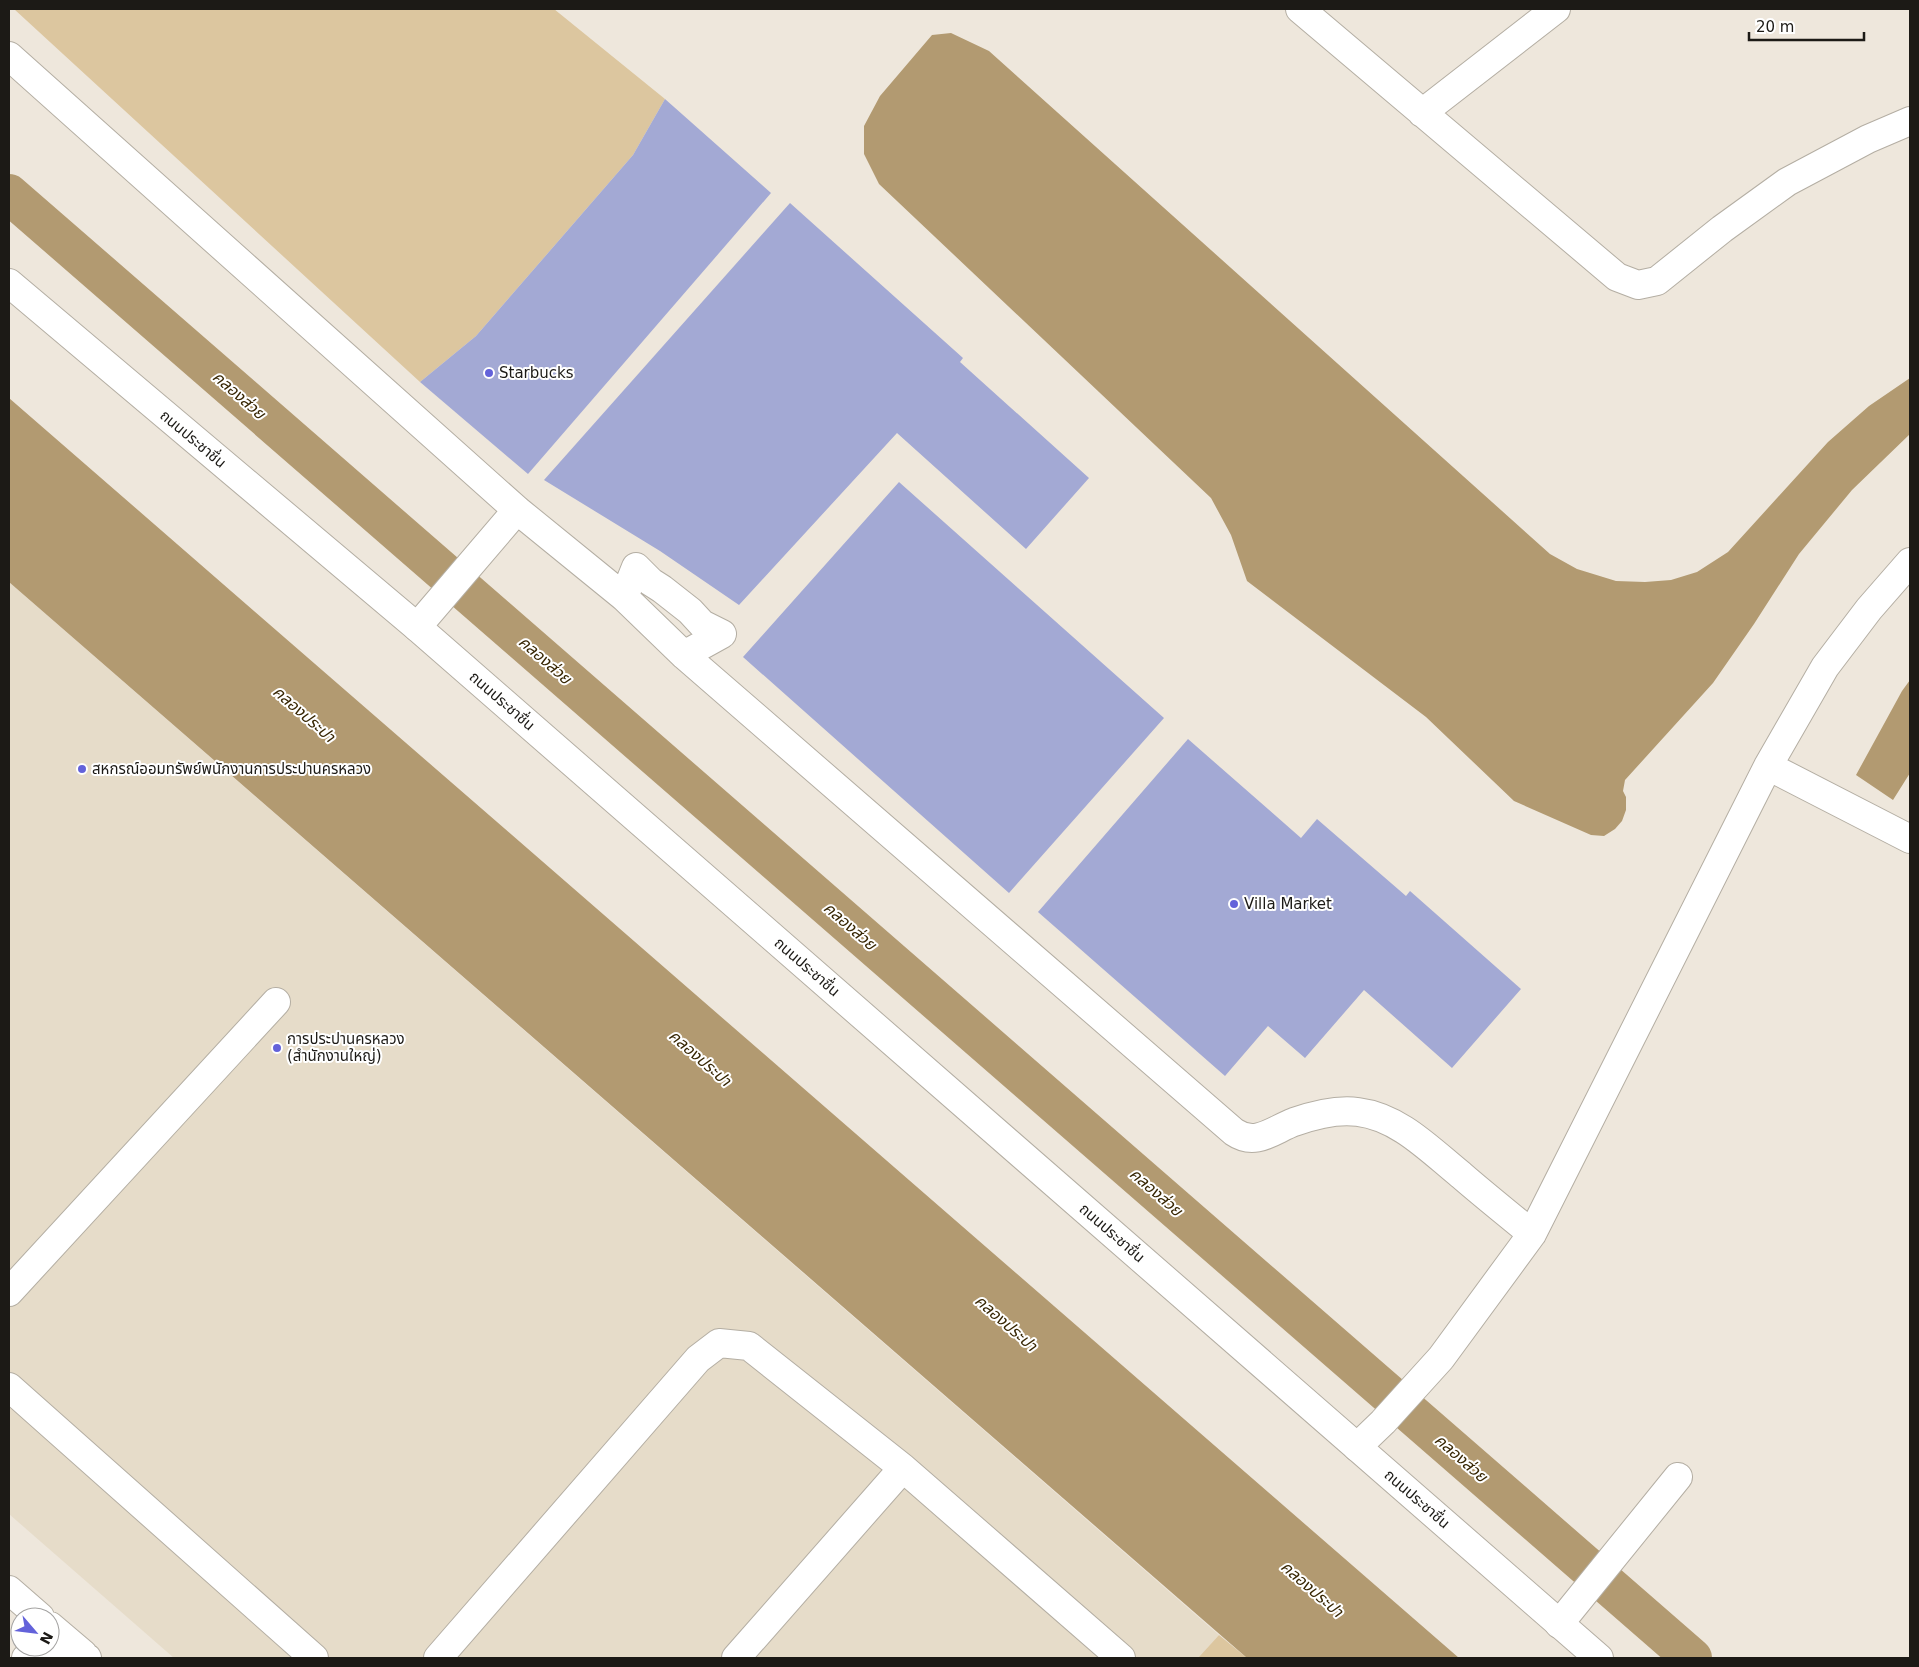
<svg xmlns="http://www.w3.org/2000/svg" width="1919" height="1667" font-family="'DejaVu Sans','Noto Sans Thai',sans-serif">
	<rect width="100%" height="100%" fill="#eee7dc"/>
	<path fill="#e6dcc9" d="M9 582 1219 1635 1198 1658H174L9 1514Z"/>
	<path fill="#dcc69f" d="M14 9H554L665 99 633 155 476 336 420 382Z
		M1219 1635 1247 1658H1198Z"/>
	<path fill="#b29a71" d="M951 33 989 51 1550 554 1577 569 1616 581 1645 582 1671 580 1697 572 1728 552 1828 442 1869 406 1910 378V434L1852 490 1799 554 1754 624 1713 683 1625 780 1623 791 1626 797V810L1622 821 1615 829 1604 836 1591 835 1514 801 1426 717 1247 581 1231 535 1211 498 879 184 864 154V126L880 96 932 35Z
		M9 398 1459 1658H1247L9 582Z
		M1910 680V773L1893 800 1856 775 1902 691Z"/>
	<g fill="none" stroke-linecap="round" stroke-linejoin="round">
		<path stroke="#b29a71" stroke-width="40" d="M9 194 1692 1658"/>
	</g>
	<path fill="#a3a9d4" d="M665 99 771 193 528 474 420 382 476 336 633 155Z
		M790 203 963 358 960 362 1089 478 1026 549 897 433 739 605 660 551 544 480Z
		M899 482 1164 718 1009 893 743 657Z
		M1188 739 1301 838 1317 819 1406 896 1410 891 1521 989 1452 1068 1364 990 1305 1058 1268 1026 1225 1076 1038 912Z"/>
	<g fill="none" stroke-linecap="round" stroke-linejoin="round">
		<defs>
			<path id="minor" d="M1300 9 1617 277 1638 285 1657 281 1722 229 1787 182 1868 139 1910 121
				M9 56 517 510 624 597 684 655 1234 1132C1256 1147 1273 1130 1294 1122 1314 1115 1337 1109 1358 1112 1399 1117 1430 1150 1461 1175 1484 1195 1508 1214 1532 1234
				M1422 113 1556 9
				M624 597 636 567 651 582 662 589 690 611 702 624 722 634 684 655
				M417 627 517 510
				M1768 766 1910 839
				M9 1292 276 1002
				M9 1387 314 1658
				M1357 1447 1383 1422 1441 1358 1532 1234 1768 766 1825 667 1869 609 1910 562
				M9 1590 40 1617
				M1559 1624 1678 1477
				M50 1626 83 1654
				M26 1658C45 1643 67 1648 87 1658
				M438 1658 698 1359 719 1343 749 1346 903 1468 1121 1658
				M736 1658 903 1468"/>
			<path id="major" d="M9 283 417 627 1599 1658"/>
		</defs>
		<use href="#minor" stroke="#b4aea3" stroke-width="30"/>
		<use href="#major" stroke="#b4aea3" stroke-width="30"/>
		<use href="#minor" stroke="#fff" stroke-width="28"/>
		<use href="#major" stroke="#fff" stroke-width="28"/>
	</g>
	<g fill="#6362da" stroke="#fff" stroke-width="2">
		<circle cx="489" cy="373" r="5"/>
		<circle cx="82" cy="769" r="5"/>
		<circle cx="1234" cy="904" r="5"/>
		<circle cx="277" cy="1048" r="5"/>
	</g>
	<g text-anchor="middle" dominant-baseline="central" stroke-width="4" stroke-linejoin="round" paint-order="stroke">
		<g font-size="15" fill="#1c1a16" stroke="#fff" text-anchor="start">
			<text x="499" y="373">Starbucks</text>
			<text x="92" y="769">สหกรณ์ออมทรัพย์พนักงานการประปานครหลวง</text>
			<text x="1244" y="904">Villa Market</text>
			<text x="287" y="1039">การประปานครหลวง<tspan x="287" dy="17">(สำนักงานใหญ่)</tspan></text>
		</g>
		<g font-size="15" fill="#1c1a16" stroke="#fff">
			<text transform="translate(193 439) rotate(40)">ถนนประชาชื่น</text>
			<text transform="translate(502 701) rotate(41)">ถนนประชาชื่น</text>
			<text transform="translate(807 967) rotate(41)">ถนนประชาชื่น</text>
			<text transform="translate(1112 1233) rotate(41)">ถนนประชาชื่น</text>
			<text transform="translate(1417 1499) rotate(41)">ถนนประชาชื่น</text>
		</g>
		<g font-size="16" font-style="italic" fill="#372603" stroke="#fff">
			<text transform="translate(239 395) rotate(41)">คลองส่วย</text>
			<text transform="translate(545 660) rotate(41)">คลองส่วย</text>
			<text transform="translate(304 714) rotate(41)">คลองประปา</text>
			<text transform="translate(850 926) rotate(41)">คลองส่วย</text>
			<text transform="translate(700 1058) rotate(41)">คลองประปา</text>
			<text transform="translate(1156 1192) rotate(41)">คลองส่วย</text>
			<text transform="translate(1006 1323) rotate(41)">คลองประปา</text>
			<text transform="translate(1461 1458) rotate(41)">คลองส่วย</text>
			<text transform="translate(1312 1589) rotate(41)">คลองประปา</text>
		</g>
	</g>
	<rect width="1919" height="1667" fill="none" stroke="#1c1a16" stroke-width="20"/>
	<g transform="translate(35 1632) rotate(118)"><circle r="24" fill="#ffffff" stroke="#a4a3a2"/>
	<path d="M0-4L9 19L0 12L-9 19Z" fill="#6362da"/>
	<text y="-8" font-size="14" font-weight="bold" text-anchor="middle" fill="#1c1a16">N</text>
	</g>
	<path d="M1749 32v8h115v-8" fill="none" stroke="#1c1a16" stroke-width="2.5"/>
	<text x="1756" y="32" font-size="15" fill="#1c1a16" stroke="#ffffff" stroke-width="4" paint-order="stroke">20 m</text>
</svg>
